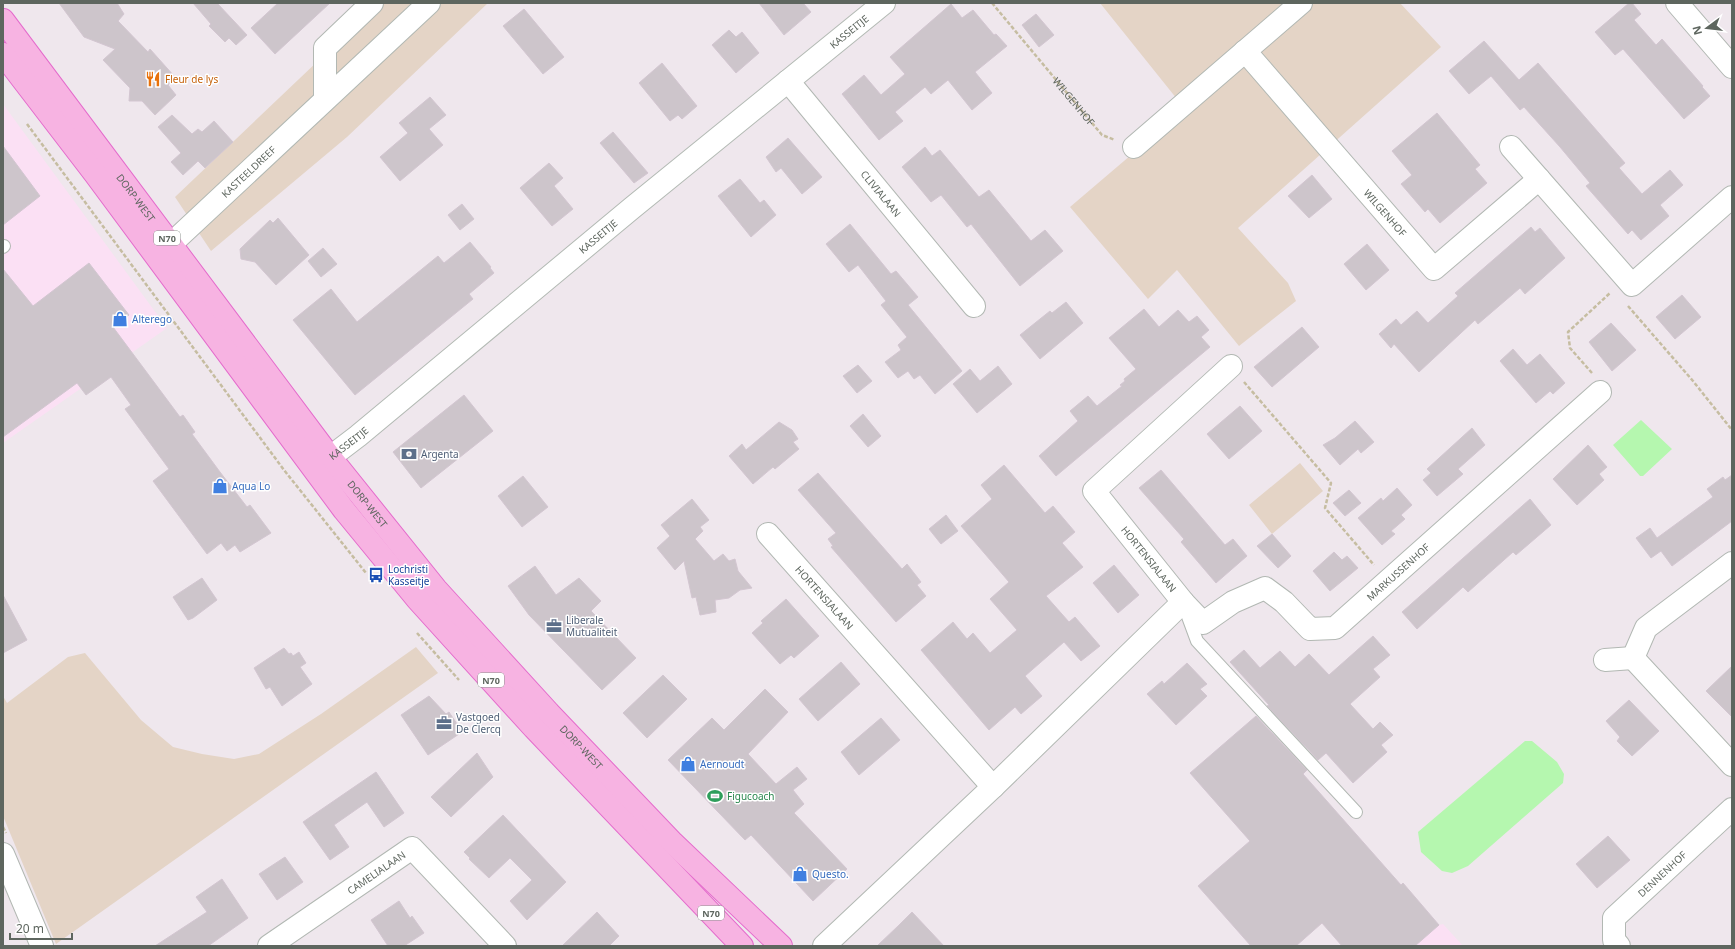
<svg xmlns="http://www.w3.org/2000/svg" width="1735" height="949" font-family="'Noto Sans',sans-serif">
	<rect width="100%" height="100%" fill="#efe7ed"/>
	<path fill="#fbe0f4" d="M3 104 167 328 3 443Z
		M1443 924 1463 946H1415L1439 925Z"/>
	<path fill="#e4d4c6" d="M379 3H488L347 137 211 251 175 197Z
		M1100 3H1400L1441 47 1238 228 1288 283 1296 301 1239 346 1177 270 1148 299 1070 207 1185 109Z
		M1300 463 1323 491 1272 534 1249 505Z
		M416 647 438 673 56 944 3 816V696L7 703 68 657 85 653 141 720 173 747 202 754 234 759 259 754 321 714Z"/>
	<path fill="#b5f7af" d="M1641 420 1672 449 1643 476H1640L1613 445Z
		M1525 741H1532L1557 762 1564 774 1563 783 1468 866 1452 873 1442 871 1421 852 1418 832Z"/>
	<path fill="#cdc5cb" stroke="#d3c6d1" d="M59 3H117L124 14 118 21 148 52 150 49 175 77 168 85 176 95 155 115 142 101H129L130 88 103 60 115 49 84 37Z
		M193 3H217L247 35 236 45 229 38 225 42 209 26 211 24Z
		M278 3H330L275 54 251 28Z
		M759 3H803L811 12 784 35Z
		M1629 3H1632L1641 14 1634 20 1656 45 1662 39 1703 86 1702 87 1710 96 1684 119 1623 49 1615 55 1595 32Z
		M951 4 962 18 973 10 994 35 996 34 1007 46 975 72 992 93 972 110 948 80 931 94 925 87 895 112 903 121 879 140 842 94 864 75 881 95 905 74 890 57Z
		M524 9 564 57 543 74 503 26Z
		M1036 14 1054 35 1039 47 1022 25Z
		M729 30 736 37 742 32 759 53 736 73 712 45Z
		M1484 41 1519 80 1538 63 1625 163 1619 168 1642 194 1670 170 1683 185 1660 205 1669 216 1641 240 1632 230 1628 234 1586 186 1590 183 1560 147 1524 107 1520 110 1491 76 1469 94 1449 71Z
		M662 63 697 106 682 119 678 115 670 121 639 83Z
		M430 97 446 115 429 129 443 145 400 181 380 157 408 133 399 123Z
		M1437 113 1480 165 1475 169 1487 183 1440 223 1428 209 1425 212 1401 184 1412 175 1392 151Z
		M172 115 192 134 198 129 202 132 214 121 233 142 205 168 198 161 183 175 171 162 181 153 158 127Z
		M613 132 648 173 634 183 600 143Z
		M788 138 822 177 802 194 781 168 776 172 766 157Z
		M3 146 40 196 3 225Z
		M925 147 932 156 940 150 979 197 989 190 1031 241 1045 230 1063 251 1020 286 971 224 967 227 941 195 931 202 902 167Z
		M549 163 563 178 554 186 573 209 552 226 520 188Z
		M1312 175 1332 199 1309 218 1288 196Z
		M740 179 760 203 764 200 776 215 751 237 718 196Z
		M462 204 474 219 460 230 448 215Z
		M278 218 309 255 276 285 255 262 241 259 240 249 270 220 273 223Z
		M850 224 891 274 896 271 918 297 908 305 962 371 935 394 920 375 914 379 908 371 898 378 885 362 901 350 898 345 907 337 881 305 886 301 858 265 849 272 826 244Z
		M1531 227 1535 232 1540 228 1565 258 1525 294 1520 288 1478 324 1475 320 1419 372 1394 344 1391 348 1379 334 1396 319 1401 325 1417 311 1428 323 1458 296 1455 293Z
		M470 242 491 267 490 268 494 273 469 294 473 299 355 395 293 320 331 289 357 322 438 256 444 263Z
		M1367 244 1389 270 1366 290 1344 264Z
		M323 248 337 264 321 277 308 261Z
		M89 263 129 315 113 327 180 417 183 415 195 432 192 434 220 472 247 507 250 505 271 533 240 552 235 545 227 551 221 543 207 554 153 481 169 469 125 409 131 405 111 377 86 395 77 383 3 437V269L33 306Z
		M1682 295 1701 317 1675 339 1656 317Z
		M1066 302 1083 323 1040 359 1020 335 1050 311 1052 313Z
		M1144 309 1159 327 1178 310 1189 322 1197 316 1209 330 1201 337 1210 347 1056 476 1039 456 1078 421 1070 411 1088 396 1097 406 1122 386 1120 385 1125 381 1124 379 1136 369 1109 338Z
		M1611 323 1636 350 1612 371 1589 342Z
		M1302 327 1319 347 1272 387 1254 367Z
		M1513 349 1527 365 1540 354 1565 383 1553 394 1550 391 1536 403 1500 361Z
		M858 365 872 381 857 393 843 376Z
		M998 366 1012 384 977 413 953 384 970 369 980 381Z
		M464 395 493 431 421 488 393 452Z
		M1240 406 1262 431 1229 459 1207 434Z
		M863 414 881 436 868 447 850 426Z
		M1355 421 1374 442 1361 453 1358 449 1340 465 1323 445 1335 438Z
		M779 422 792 430 798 439 793 442 799 449 775 469 773 467 753 484 729 456 742 444 746 450Z
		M1472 428 1485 445 1458 469 1463 474 1437 496 1423 480 1431 473 1427 469Z
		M1588 445 1607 467 1599 474 1604 480 1577 505 1553 479Z
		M1004 465 1045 513 1053 506 1075 532 1062 543 1083 567 1046 596 1069 622 1075 617 1100 646 1081 661 1064 642 1025 676 1042 696 1021 714 1015 707 989 730 921 650 953 622 967 639 973 633 990 653 1017 630 990 599 1009 582 961 526 992 499 981 485Z
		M1161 470 1225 545 1233 539 1247 556 1216 583 1181 542 1184 539 1139 488Z
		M818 473 902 569 907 564 921 582 917 585 926 596 896 622 831 547 833 546 828 539 836 533 798 490Z
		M1732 475V521L1672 566 1661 551 1651 558 1636 538 1650 528 1657 538 1713 497 1707 489 1723 477 1725 480Z
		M523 476 548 507 522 527 498 496Z
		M1397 488 1412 505 1401 515 1405 519 1391 531 1395 534 1382 545 1358 518 1381 498 1383 501Z
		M1349 490 1361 503 1345 516 1333 503Z
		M692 499 709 520 700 527 703 531 695 539 714 561 723 554 729 561 735 559 738 571 752 588 740 590 729 598 715 600 716 612 700 615 696 597 692 598 684 561 675 570 657 548 670 536 661 525Z
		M1530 499 1551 525 1516 555 1513 552 1468 592 1463 587 1417 629 1402 612Z
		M946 515 958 531 941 544 929 529Z
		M1272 534 1291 556 1278 568 1257 546Z
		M1334 552 1342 560 1347 556 1358 568 1330 591 1313 571Z
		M1114 565 1139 595 1118 613 1093 583Z
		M535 566 556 595 579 578 601 601 591 611 636 658 602 690 529 615 508 586Z
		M202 578 217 600 193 618 188 620 173 597Z
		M3 595 27 640 3 653Z
		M786 599 819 636 794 658 791 655 780 664 752 633 763 623 761 621Z
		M1373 636 1390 655 1373 669 1380 677 1350 704 1373 729 1380 722 1393 735 1381 745 1387 752 1353 783 1326 753 1318 760 1267 706 1269 705 1230 662 1244 650 1260 668 1280 651 1295 667 1309 654 1329 675Z
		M284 648 289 654 291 653 293 656 299 652 306 663 300 667 312 684 282 706 270 687 266 689 254 668Z
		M841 662 860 684 818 721 799 699Z
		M1187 663 1207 684 1200 689 1207 696 1176 725 1147 694 1162 681 1164 684Z
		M1732 666V717L1706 691Z
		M663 675 687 699 647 738 623 713Z
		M765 689 788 712 748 754 776 784 797 767 807 779 793 790 804 804 794 813 847 869 813 901 751 835 745 840 668 760 712 718 724 730Z
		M429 696 446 714 449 712 459 727V734L428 755 401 715Z
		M1629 700 1659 731 1632 756 1617 741 1620 737 1606 721Z
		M1256 716 1307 770 1303 774 1401 885 1403 883 1439 925 1415 946H1342L1322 923 1296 946H1251L1198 886 1250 841 1190 773Z
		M881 718 900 740 859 775 841 752Z
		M477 753 493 777 451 817 431 797Z
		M376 772 404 813 384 827 367 802 334 825 349 847 330 860 303 822Z
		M503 815 566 882 527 920 510 901 532 880 510 858 489 878 469 859 470 858 464 852Z
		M1608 836 1630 860 1597 888 1576 864Z
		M285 857 303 882 277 900 259 874Z
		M222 879 248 918 208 946H155L207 912 196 897Z
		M399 901 410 918 412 916 424 933 404 946H388L371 920Z
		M597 912 619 936 609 946H562Z
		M912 912 944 946H877L898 926Z"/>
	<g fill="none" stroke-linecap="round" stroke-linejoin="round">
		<defs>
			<path id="lane" d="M3 247 4 246
				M1187 614 1197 641 1356 812"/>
			<g id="street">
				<path d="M1677 3 1732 67"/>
				<path id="s2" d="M1245 51 1434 269 1539 179"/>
				<path id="s3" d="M788 81 974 306"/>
				<path d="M325 98V48L372 3"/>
				<path d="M1134 147 1301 3"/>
				<path d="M1511 147 1632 285 1732 197"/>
				<path id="s4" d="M171 244 429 3"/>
				<path id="s5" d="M768 534 993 787"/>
				<path d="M1732 563 1646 628 1633 658 1732 765"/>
				<path id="s6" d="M1183 602 1203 623 1233 602 1265 588 1284 602 1310 629 1335 628 1600 392"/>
				<path d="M1605 660 1633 658"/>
				<path d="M3 854 42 946"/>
				<path id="s7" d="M269 946 412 848 505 946"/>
				<path d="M824 946 993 787 1183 602 1094 491 1231 366"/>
				<path id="s8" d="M1619 946 1614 940V918L1732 809"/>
			</g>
			<g id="secondary">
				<path id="s9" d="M316 468 358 436 632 208 884 3"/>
			</g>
			<g id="primary">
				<path id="s10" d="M3 20 330 457 436 589 549 713 673 843 781 946"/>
				<path d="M3 54 95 174 344 510 417 599 534 728 742 946"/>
			</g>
		</defs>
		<use href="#lane" stroke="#b2b8b3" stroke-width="14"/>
		<use href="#street" stroke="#b2b8b3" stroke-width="24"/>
		<use href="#secondary" stroke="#b3bab4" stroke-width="24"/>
		<use href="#primary" stroke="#e46bcc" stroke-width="24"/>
		<g stroke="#c6bda1" stroke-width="2.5" stroke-dasharray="4 2" stroke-linecap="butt">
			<path id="s1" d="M992 3 1102 135 1115 140"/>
			<path d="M27 124 284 470 366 573"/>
			<path d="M1628 306 1693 381 1732 430"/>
			<path d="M1592 373 1570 348 1568 332 1610 293"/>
			<path d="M1244 382 1331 483 1325 508 1374 565"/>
			<path d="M417 633 459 680"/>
			<path d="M3 827 6 833"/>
		</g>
		<use href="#lane" stroke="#fff" stroke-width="12"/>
		<use href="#street" stroke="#fff" stroke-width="22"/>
		<use href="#secondary" stroke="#fff" stroke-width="22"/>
		<use href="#primary" stroke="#f7b3e2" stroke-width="22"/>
	</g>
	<defs>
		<symbol id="restaurant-bare" viewBox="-9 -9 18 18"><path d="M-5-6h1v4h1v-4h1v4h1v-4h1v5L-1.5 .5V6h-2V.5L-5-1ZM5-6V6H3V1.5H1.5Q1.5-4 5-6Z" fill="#e8710a" stroke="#fff" stroke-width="2.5" paint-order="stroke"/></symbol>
		<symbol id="shop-bare" viewBox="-9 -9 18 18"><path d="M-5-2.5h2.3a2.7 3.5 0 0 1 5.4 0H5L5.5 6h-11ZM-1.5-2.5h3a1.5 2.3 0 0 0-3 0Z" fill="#3f7fe0" stroke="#fff" stroke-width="2.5" paint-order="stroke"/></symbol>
		<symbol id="bank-bare" viewBox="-9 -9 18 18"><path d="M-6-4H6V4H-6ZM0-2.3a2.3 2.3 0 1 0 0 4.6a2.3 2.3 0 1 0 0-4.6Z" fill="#5c6f8a" stroke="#fff" stroke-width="2.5" paint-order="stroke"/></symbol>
		<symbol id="bus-bare" viewBox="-9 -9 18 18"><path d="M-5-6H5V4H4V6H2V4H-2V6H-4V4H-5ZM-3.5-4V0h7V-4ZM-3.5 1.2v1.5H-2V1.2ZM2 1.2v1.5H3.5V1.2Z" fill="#1a4fb4" stroke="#fff" stroke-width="2.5" paint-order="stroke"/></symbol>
		<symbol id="office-bare" viewBox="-9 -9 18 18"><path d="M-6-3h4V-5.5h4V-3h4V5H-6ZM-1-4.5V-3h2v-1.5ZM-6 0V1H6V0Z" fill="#5c6f8a" stroke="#fff" stroke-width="2.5" paint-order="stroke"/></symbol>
		<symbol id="stadium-bare" viewBox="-9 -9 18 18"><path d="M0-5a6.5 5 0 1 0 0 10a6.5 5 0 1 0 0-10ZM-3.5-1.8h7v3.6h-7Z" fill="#2e9e5b" stroke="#fff" stroke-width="2.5" paint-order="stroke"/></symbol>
	</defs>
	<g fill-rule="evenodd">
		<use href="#restaurant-bare" x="142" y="68" width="22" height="22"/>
		<use href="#shop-bare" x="109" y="308" width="22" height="22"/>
		<use href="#bank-bare" x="398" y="443" width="22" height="22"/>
		<use href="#shop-bare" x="209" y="475" width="22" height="22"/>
		<use href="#bus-bare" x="365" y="564" width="22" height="22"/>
		<use href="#office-bare" x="543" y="615" width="22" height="22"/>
		<use href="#office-bare" x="433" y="712" width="22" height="22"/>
		<use href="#shop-bare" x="677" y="753" width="22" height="22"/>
		<use href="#stadium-bare" x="704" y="785" width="22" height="22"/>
		<use href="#shop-bare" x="789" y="863" width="22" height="22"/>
	</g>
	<g text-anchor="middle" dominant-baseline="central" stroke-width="3" stroke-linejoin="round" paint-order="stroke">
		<g fill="#fff" stroke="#8e948f" stroke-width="1">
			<rect x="154" y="231" width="26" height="14" rx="3"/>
			<rect x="478" y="673" width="26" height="14" rx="3"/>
			<rect x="698" y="906" width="26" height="14" rx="3"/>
		</g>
		<g font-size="9" font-weight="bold" fill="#5e665f">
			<text x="167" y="238">N70</text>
			<text x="491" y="680">N70</text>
			<text x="711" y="913">N70</text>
		</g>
		<g font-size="10" fill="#5e665f" stroke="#fff">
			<text stroke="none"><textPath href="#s9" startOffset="689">KASSEITJE</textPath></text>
			<text stroke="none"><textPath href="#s1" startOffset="128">WILGENHOF</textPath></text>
			<text stroke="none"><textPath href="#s4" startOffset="106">KASTEELDREEF</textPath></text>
			<text stroke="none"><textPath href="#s3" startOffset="146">CLIVIALAAN</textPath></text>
			<text stroke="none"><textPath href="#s10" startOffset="222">DORP-WEST</textPath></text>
			<text stroke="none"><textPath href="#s2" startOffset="214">WILGENHOF</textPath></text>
			<text stroke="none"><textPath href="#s9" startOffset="365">KASSEITJE</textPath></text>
			<text stroke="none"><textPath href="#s9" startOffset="41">KASSEITJE</textPath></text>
			<text stroke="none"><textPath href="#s10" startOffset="606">DORP-WEST</textPath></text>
			<text transform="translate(1149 559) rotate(51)">HORTENSIALAAN</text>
			<text stroke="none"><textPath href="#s6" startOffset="271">MARKUSSENHOF</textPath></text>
			<text stroke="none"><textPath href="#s5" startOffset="85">HORTENSIALAAN</textPath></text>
			<text stroke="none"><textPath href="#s10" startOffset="930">DORP-WEST</textPath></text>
			<text stroke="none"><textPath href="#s7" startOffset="130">CAMELIALAAN</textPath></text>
			<text stroke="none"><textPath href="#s8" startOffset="95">DENNENHOF</textPath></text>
		</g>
		<g font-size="10" fill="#c56008" stroke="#fff" text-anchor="start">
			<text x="165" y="79">Fleur de lys</text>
		</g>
		<g font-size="10" fill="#366cbe" stroke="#fff" text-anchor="start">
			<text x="132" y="319">Alterego</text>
			<text x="232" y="486">Aqua Lo</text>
			<text x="700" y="764">Aernoudt</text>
			<text x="812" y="874">Questo.</text>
		</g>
		<g font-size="10" fill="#4e5e75" stroke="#fff" text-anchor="start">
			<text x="421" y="454">Argenta</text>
			<text x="566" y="620">Liberale<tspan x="566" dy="12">Mutualiteit</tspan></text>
			<text x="456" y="717">Vastgoed<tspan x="456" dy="12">De Clercq</tspan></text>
		</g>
		<g font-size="10" fill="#164399" stroke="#fff" text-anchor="start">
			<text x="388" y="569">Lochristi<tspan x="388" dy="12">Kasseitje</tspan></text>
		</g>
		<g font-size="10" fill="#27864d" stroke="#fff" text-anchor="start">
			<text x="727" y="796">Figucoach</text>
		</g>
	</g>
	<rect width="1735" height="949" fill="none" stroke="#5e665f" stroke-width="8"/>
	<g transform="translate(1707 28) rotate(255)" stroke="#ffffff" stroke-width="3" paint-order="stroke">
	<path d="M0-3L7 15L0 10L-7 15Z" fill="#5e665f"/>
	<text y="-6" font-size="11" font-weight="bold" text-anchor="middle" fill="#5e665f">N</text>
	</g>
	<path d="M10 933v6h62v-6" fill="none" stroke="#5e665f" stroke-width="2"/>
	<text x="16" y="933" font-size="12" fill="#5e665f" stroke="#ffffff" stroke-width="3" paint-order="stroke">20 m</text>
</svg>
